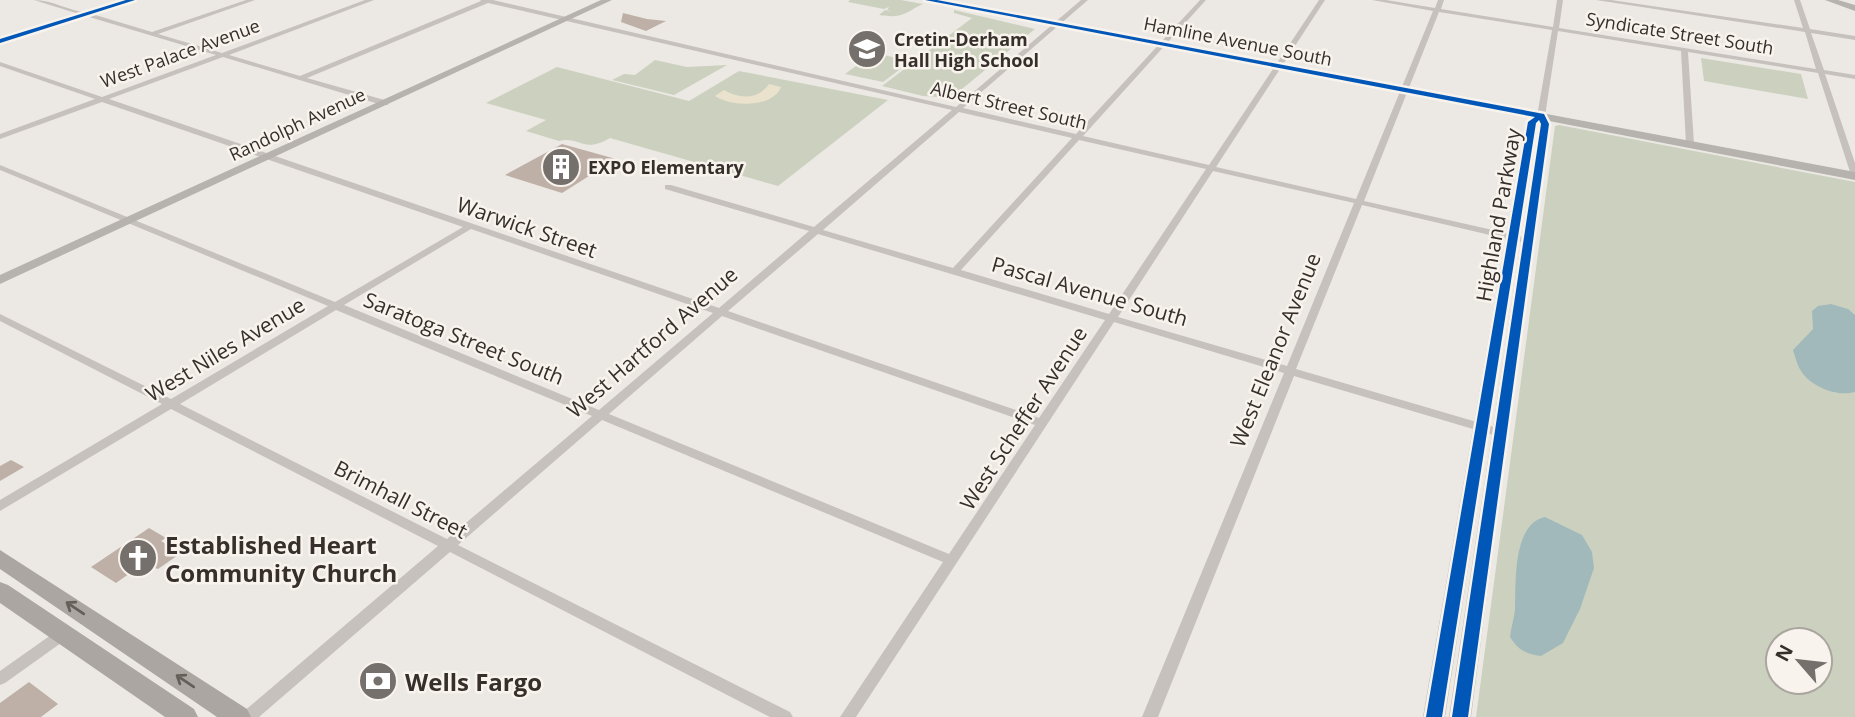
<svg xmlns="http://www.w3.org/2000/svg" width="1855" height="717" font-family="'Open Sans',sans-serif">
	<rect width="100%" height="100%" fill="#ece9e4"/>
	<path fill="#ccd1bf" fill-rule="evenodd" d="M850 0H901L923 4C906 12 903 19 879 15L885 10 892 12 887 10 889 7 884 9 848 2Z
		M954 10 1035 29 951 98 923 96 882 86 972 18 954 13Z
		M874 53 911 61 883 82 845 74Z
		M1701 58 1801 74 1808 99 1704 81Z
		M655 60 687 67 727 65 674 95 612 80 624 74 635 75Z
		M557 67 689 101 739 71 888 100 778 186 610 138C583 154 580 136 559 141L526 131 546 120 486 103Z
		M1559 125 1855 182V717H1476L1555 126ZM1778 640H1820V682H1778Z"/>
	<path fill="#eae2cd" d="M769 84 781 87C773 108 731 107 715 96L724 90C739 99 758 100 769 84Z"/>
	<path fill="#a2b9bb" d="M1831 304 1848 309 1855 315V392C1837 397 1811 387 1801 371 1797 365 1795 356 1793 350L1813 329 1812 311 1818 306Z
		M1545 517 1582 535 1592 552 1594 568 1580 609 1563 643 1541 656C1526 654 1518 650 1510 637 1511 627 1514 619 1515 610 1516 584 1512 524 1545 517Z"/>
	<path fill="#beb0a7" d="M623 13 647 19 666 21 646 31 621 22Z
		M562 144 616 159 562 193 505 175Z
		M11 460 24 467 0 481V466Z
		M149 528 166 538 161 541 181 553 158 569 143 564 116 583 91 567Z
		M29 682 58 704 41 717H0V703Z"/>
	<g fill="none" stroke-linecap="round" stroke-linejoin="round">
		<path fill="#c6c1bc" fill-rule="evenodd" d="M34 0C53 0 69 11 85 12 98 13 118 0 135 0L92 14 152 32 246 0H255L158 34 222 53 365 0H374L229 55 300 76 481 1 480 0H493L956 107 1081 0H1088L963 108 1076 134 1200 0H1206L1083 136 1209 165 1319 0H1325L1216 167 1356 199 1433 11 1372 0H1386L1435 8 1438 0H1444L1441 9 1553 27 1557 0H1563L1559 28 1816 69 1805 32 1596 0H1611L1803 28 1794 0H1800L1810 29 1855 36V40L1811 33 1824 70 1855 75V79L1825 74 1855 163V177L1851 175 1818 73 1688 52 1694 144 1690 146 1686 144 1681 51 1558 31 1545 116 1541 118 1537 116 1552 30 1439 12 1364 201 1528 238 1533 241 1528 244 1362 205 1296 369 1504 430 1506 433 1504 436 1500 437 1294 376 1158 717H1142L1284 373 1114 322 856 717H840L943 562 602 420 458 545 790 712 793 717H770L450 552 259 717H240L243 712 438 546 171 409 0 511V500L162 404 0 321V314L171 399 328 306 0 170V165L335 302 463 227 102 102 0 139V134L95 99 0 66V62L102 97 216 55 86 16 0 43V39L79 14ZM488 3 952 110 814 227 671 185H665V189L809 231 719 308 109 99 223 57 382 105H388V101L307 78ZM959 112 1072 138 953 268 823 230ZM1079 140 1206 169 1109 314 961 270ZM1213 171 1354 203 1287 366 1118 317ZM471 229 713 313 599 410 344 305ZM818 234 1105 320 1039 418 728 311ZM336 310 592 416 447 539 180 404ZM722 316 1035 425 949 554 609 414Z
			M63 628 68 630 70 634 68 638 5 683 0 685V671L58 630Z"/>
		<path fill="#b6b2ad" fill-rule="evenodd" d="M601 0H612L0 284V275Z
			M924 0H942L1855 172V180L1549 121 1471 717H1449L1539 124 1537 123 1445 717H1423L1526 122 1531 118Z
			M1825 0H1838L1855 5V11Z"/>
		<path fill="#aba6a1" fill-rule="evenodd" d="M0 550 247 709 251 717H217L0 569Z
			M0 582 8 585 194 709 198 717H165L0 603Z"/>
		<defs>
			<path id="cycleway" d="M126 0H135L0 43V39Z
				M925 0H937L1544 114 1549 124 1468 717H1452L1541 124 1539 120 1536 123 1442 717H1426L1528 122 1535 117Z"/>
		</defs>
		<use href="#cycleway" stroke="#f8f3ec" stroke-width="5"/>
		<use href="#cycleway" fill="#0057b8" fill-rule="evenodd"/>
	</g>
	<defs><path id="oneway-shaft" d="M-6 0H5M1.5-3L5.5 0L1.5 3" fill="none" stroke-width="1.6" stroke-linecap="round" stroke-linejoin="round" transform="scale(1.75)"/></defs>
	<g stroke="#655f5a">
		<use href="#oneway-shaft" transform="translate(75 608) rotate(-146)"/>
		<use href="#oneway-shaft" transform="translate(185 681) rotate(-146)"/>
	</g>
	<defs>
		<symbol id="school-disc" viewBox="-11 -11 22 22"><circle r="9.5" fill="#76706c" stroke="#f8f3ec"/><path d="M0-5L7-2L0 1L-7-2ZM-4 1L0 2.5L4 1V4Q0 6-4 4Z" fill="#fff"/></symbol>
		<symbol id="building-disc" viewBox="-11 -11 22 22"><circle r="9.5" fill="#76706c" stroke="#f8f3ec"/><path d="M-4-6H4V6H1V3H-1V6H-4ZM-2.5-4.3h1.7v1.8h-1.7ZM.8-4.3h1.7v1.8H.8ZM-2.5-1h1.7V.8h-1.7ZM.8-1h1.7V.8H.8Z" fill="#fff"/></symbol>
		<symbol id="church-disc" viewBox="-11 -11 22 22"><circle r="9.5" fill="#76706c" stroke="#f8f3ec"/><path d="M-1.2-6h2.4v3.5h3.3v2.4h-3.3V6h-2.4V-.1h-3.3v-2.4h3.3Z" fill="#fff"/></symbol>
		<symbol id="bank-disc" viewBox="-11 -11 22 22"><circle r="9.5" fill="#76706c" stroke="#f8f3ec"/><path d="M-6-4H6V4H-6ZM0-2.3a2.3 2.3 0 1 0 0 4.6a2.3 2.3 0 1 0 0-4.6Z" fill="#fff"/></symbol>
	</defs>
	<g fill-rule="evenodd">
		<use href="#school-disc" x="845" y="27" width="44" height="44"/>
		<use href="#building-disc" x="539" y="145" width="44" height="44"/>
		<use href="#church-disc" x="116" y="536" width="44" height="44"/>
		<use href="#bank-disc" x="356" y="659" width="44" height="44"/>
	</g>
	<g text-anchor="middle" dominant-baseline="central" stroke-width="5" stroke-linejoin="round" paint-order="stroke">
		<g font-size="18" fill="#362f2b" stroke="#f8f3ec">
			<text transform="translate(1680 33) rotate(9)">Syndicate Street South</text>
			<text transform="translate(1238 41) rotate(11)">Hamline Avenue South</text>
			<text transform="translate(180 53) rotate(-20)">West Palace Avenue</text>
			<text transform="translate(1009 105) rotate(13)">Albert Street South</text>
			<text transform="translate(297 124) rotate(-25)">Randolph Avenue</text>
		</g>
		<g font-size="18" font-weight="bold" fill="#362f2b" stroke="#f8f3ec" text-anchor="start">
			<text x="894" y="39">Cretin-Derham<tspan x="894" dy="21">Hall High School</tspan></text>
			<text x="588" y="167">EXPO Elementary</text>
		</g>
		<g font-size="21" fill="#362f2b" stroke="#f8f3ec">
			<text transform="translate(1498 215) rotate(-80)">Highland Parkway</text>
			<text transform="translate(527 227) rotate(19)">Warwick Street</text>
			<text transform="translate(1090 291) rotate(16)">Pascal Avenue South</text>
			<text transform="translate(464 338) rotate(22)">Saratoga Street South</text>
			<text transform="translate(652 342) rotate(-41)">West Hartford Avenue</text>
			<text transform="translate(225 349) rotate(-31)">West Niles Avenue</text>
			<text transform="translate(1275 350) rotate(-68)">West Eleanor Avenue</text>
			<text transform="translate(1023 418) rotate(-57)">West Scheffer Avenue</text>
			<text transform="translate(401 499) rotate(27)">Brimhall Street</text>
		</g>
		<g font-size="24" font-weight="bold" fill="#362f2b" stroke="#f8f3ec" text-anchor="start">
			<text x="165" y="544">Established Heart<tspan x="165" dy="28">Community Church</tspan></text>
			<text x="405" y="681">Wells Fargo</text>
		</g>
	</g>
	<g transform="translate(1799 661) rotate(298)"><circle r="33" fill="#f8f3ec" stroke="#aaa59f" stroke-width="2"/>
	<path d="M0-5L12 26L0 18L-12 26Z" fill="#76706c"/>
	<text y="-10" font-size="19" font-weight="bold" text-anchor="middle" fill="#362f2b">N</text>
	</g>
</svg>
